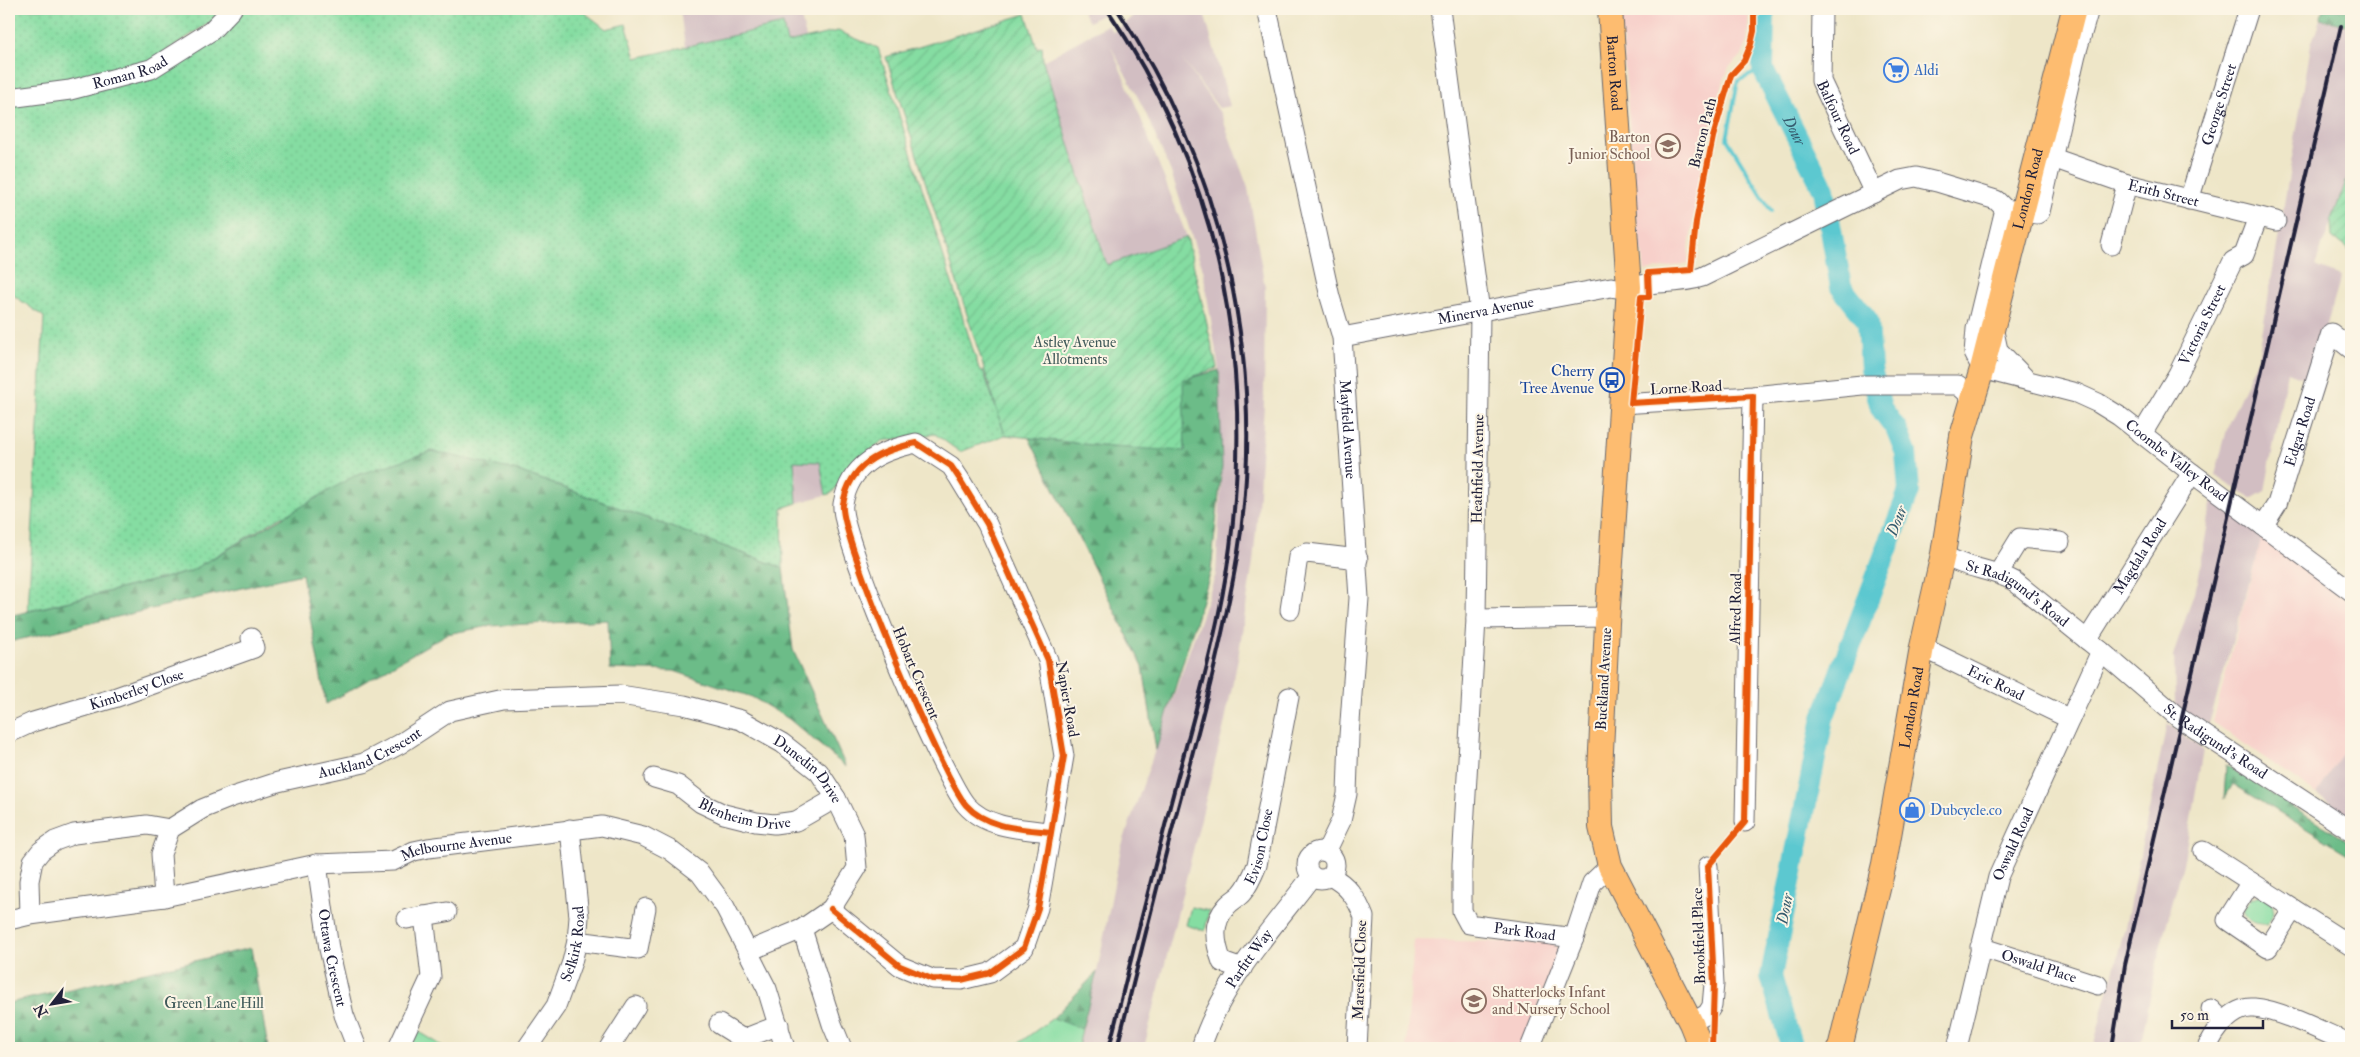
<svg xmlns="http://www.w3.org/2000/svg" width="2360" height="1057" font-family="'IM FELL Double Pica',serif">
	<defs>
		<pattern id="grass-dots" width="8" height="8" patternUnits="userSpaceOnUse" patternTransform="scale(1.25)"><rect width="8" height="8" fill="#85dda2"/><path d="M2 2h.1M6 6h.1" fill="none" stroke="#73bd8c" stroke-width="1.8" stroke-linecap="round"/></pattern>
		<pattern id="forest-firs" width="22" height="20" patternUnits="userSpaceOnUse" patternTransform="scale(1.25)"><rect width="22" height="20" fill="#6cbc88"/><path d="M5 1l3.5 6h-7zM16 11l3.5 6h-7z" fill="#589870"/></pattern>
		<pattern id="garden-furrows" width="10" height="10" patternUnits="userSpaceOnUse" patternTransform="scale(1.25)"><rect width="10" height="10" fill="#85dda2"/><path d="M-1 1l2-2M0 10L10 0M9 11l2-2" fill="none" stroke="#73bd8c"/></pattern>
	</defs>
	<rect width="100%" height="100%" fill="#fcf5e5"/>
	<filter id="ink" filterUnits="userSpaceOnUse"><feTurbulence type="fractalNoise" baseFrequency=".02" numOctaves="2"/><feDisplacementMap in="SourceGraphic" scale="10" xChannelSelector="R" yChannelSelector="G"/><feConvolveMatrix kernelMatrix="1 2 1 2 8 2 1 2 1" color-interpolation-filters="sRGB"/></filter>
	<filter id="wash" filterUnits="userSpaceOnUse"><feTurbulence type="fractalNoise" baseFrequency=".0096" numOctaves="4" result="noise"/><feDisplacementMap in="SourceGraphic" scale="20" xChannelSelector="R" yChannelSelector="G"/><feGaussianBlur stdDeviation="1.12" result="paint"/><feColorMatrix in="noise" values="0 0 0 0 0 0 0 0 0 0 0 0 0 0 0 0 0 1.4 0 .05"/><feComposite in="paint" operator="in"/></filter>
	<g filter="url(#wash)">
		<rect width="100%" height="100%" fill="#eee6c8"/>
		<path fill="#f7d0ca" d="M1620 9H1749L1747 43 1742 56 1729 67 1724 80 1707 139 1692 226 1687 264 1645 271 1637 222Z
			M2262 536 2351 603V739L2317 794 2213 722Z
			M1414 940 1552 943 1557 946 1558 954 1521 1048H1406Z"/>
		<path fill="#d2bec2" d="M680 9H799L806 38 787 43 782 24 685 47Z
			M1081 9H1111L1089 22Z
			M1143 9H1203L1230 106 1219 108 1181 58 1221 114 1248 188 1265 287 1264 404 1258 510 1253 562 1238 658 1223 730 1144 1048H1078L1097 972 1121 848 1216 574 1222 466 1219 370 1203 271 1171 172 1143 107 1110 45 1136 106 1187 237 1107 266 1043 61 1107 25 1113 32Z
			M2320 19 2351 27 2350 169 2315 266 2341 276 2311 380 2287 372 2265 491 2251 499 2215 475 2229 422 2258 358 2311 45Z
			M794 461H820L826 495 797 503Z
			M2212 499 2263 534 2209 724 2175 707 2174 653 2198 581Z
			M2167 723 2203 750 2183 865 2160 948 2140 1048H2093L2125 927Z
			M2351 739V817L2317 794Z"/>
		<path fill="url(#grass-dots)" stroke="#54806e" d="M9 9H230L139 69 9 91Z
			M236 9H580L606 29 626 24 636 58 783 24 787 43 838 31 878 48 980 372 983 370 1005 435 960 452 935 434 882 441 850 467 832 493 826 495 820 462 794 461 797 503 782 508 783 568 518 471 282 516 189 572 28 611 44 317 9 292V104L157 70Z"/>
		<path fill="url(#forest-firs)" stroke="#476f62" d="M2324 9H2351V26L2320 19Z
			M1219 370 1222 466 1211 571 1156 750 1143 667 1029 438 1111 447 1185 450 1182 380Z
			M432 451 518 471 783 568 793 650 846 767 789 719 752 697 674 671 610 669 608 620 490 626 447 634 326 704 302 574 9 642V616L189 572 354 476Z
			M2226 765 2351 843V856L2233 784 2224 799Z
			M251 948 268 1048H9V1003Z
			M1097 972 1082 1029 1053 1018Z"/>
		<path fill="#85dda2" stroke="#54806e" d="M2260 895 2272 903 2274 913 2267 924C2256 925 2247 921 2243 910L2251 898Z
			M1191 907 1209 911 1205 931 1186 925Z
			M1053 1018 1082 1029 1078 1048H1012Z
			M413 1028 446 1048H407Z"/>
		<path fill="url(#garden-furrows)" stroke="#54806e" d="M1026 14 1037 48 1042 46 1043 61 1107 265 1187 237 1217 368 1183 380 1185 451 1111 447 1005 435 886 57Z
			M2351 168V252L2332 237 2331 222Z"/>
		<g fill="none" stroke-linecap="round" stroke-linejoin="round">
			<path stroke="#5bc8d0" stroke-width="4" d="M1763 69 1738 81 1727 139 1771 211"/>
			<path stroke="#5bc8d0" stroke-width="22" id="s1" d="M1764 9 1763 69 1824 190 1841 287 1868 321 1871 369 1881 408 1897 430 1906 453 1909 491 1823 718 1771 976 1792 1048"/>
		</g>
	</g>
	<g filter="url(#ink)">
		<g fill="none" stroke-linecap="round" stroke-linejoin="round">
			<defs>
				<g id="minor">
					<path id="s2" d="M1267 9 1330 297 1342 337 1359 598 1349 736 1347 794 1341 821 1326 852"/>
					<path id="s3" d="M1440 9 1480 312 1476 619 1462 864V911L1469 924 1475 925 1574 938"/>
					<path id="s4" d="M1822 9 1821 81 1874 193"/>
					<path id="s5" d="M9 98 70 90 151 69 211 31 232 9"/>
					<path id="s6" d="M2053 158 2127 184 2276 221"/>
					<path id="s7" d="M2189 200 2249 9"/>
					<path id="s8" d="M2005 209 1976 329 1974 353 1982 369 2076 393 2098 403 2119 416 2192 473 2351 591"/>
					<path d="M2111 245 2127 184"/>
					<path d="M1993 327 1998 350 2027 380"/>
					<path id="s9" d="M1342 337 1611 287C1623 290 1634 286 1646 284 1665 282 1684 283 1702 277L1900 180 1916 177 1937 182 1996 200 2005 209 2037 214 2040 212 2076 54 2089 9"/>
					<path d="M1621 404 1753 396 1862 385H1958L1973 398"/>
					<path id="s10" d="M2142 434 2178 374 2233 261 2244 255 2258 217"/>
					<path id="s11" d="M2263 526 2277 504 2331 333 2351 349"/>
					<path id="s12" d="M1943 554C1964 569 1991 568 2014 581L2101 651 2179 718 2351 831"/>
					<path d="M1999 572 2020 538 2060 542"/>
					<path d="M1290 610 1298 557 1307 553 1358 559"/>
					<path d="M1476 619 1607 617"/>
					<path id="s13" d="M2087 640 2192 473"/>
					<path id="s14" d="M1922 647 2070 719"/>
					<path id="s15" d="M9 733 33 722 114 698 254 648 251 638"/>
					<path id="s16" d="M654 778 678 785 701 803 724 814 756 822 774 824 796 821 836 798"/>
					<path d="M1745 822 1753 396"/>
					<path d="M2203 851 2351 946"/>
					<circle cx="1321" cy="865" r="14"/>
					<path id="s17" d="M317 864 329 949 344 1015 357 1048"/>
					<path d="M1330 876C1348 885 1357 899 1364 917L1357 1048"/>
					<path d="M2251 882 2227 920 2268 948 2293 909"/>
					<path id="s18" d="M164 897 161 854 170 829 202 809 232 797 278 782 364 763 400 744 450 711 504 699 620 695 684 705 741 720 782 743 819 772 836 798 854 835 857 868 831 909 802 929 749 951"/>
					<path d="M831 909 900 966 932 979 961 980 990 973 1024 948 1038 908 1046 862 1064 756 1048 660 987 524 959 478 951 466 916 443C880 451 850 464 843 504 838 533 942 777 966 805 986 828 1022 829 1050 832"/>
					<path d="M30 915 29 881 33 861 41 851 55 841 74 834 147 825 170 829"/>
					<path d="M407 919 447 912"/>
					<path id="s19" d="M9 920 30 915 164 897 317 864 393 861 414 851 428 848 602 826 643 836 670 850 700 873 725 907 767 989 785 1048"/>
					<path d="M802 929 832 1024 842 1048"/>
					<path d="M577 941 638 949 646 908"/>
					<path id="s20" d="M1980 947 2098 985"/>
					<path id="s21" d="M1242 969 1222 962C1215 943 1211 923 1227 906 1231 901 1238 898 1242 893 1249 885 1253 875 1257 865L1289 697"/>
					<path d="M2211 1009 2224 1022"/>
					<path d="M1691 1023 1707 1014 1712 1006 1714 984 1708 866"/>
					<path d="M719 1024 743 1039"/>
					<path d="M398 1048 431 977 424 916"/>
					<path id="s22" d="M527 1048 556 1006 572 962 577 941 579 917 570 829"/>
					<path d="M609 1048 636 1006"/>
					<path d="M742 1048 743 1039 779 1025"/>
					<path id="s23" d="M1201 1048C1221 983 1272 929 1312 876"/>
					<path d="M1530 1048 1574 938 1592 883 1610 866"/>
					<path id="s24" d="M1957 1048 1998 877 2101 651"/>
					<path d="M2207 1048C2214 1031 2232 1006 2254 1008 2281 1010 2325 1033 2351 1044"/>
				</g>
				<g id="major">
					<path id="s25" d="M1610 9 1629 287 1607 623 1600 772 1601 827 1610 866 1691 1023 1701 1048"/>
					<path id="s26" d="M1840 1048 1884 864 1922 647 1943 554 1962 436 1982 369 2074 9"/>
				</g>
			</defs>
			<use href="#minor" stroke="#69676c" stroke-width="21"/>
			<use href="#major" stroke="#69676c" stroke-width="26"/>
			<use href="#minor" stroke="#fff" stroke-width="19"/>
			<use href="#major" stroke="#fdbc6f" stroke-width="24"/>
			<path stroke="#22223b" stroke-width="4" d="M1107 9C1217 170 1255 355 1230 547 1219 634 1192 721 1170 806 1149 887 1129 967 1109 1048
				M1117 1048C1137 969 1156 890 1177 811 1200 726 1223 640 1238 552 1268 364 1223 167 1117 9
				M2112 1048 2125 965 2341 26"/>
			<defs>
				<path id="cycleway" d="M831 909 900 966 932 979 961 980 990 973 1024 948 1038 908 1046 862 1064 756 1048 660 987 524 959 478 951 466 916 443C880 451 850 464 843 504 838 533 942 777 966 805 986 828 1022 829 1050 832
					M1712 1048 1714 984 1708 866 1745 822 1753 396 1631 403 1641 297H1649L1648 273 1691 270 1696 222 1713 137 1731 75 1744 61 1751 44 1754 31V9"/>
			</defs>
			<use href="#cycleway" stroke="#fcf5e5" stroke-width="9"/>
			<use href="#cycleway" stroke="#e8590c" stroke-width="6"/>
		</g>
	</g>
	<defs>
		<symbol id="supermarket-ring" viewBox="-11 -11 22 22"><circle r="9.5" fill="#fcf5e5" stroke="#3f7fe0" stroke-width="1.5"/><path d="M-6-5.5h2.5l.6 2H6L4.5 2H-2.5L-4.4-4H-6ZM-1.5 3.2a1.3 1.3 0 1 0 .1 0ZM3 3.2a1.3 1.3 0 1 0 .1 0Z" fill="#3f7fe0"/></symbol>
		<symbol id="school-ring" viewBox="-11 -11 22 22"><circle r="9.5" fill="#fcf5e5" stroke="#8d6e63" stroke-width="1.5"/><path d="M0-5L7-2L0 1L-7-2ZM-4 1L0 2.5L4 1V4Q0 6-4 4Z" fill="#8d6e63"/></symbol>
		<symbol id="bus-ring" viewBox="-11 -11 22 22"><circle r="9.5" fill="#fcf5e5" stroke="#1a4fb4" stroke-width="1.5"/><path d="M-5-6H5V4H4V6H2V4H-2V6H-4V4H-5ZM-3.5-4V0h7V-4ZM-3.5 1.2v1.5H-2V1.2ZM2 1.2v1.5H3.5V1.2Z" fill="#1a4fb4"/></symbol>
		<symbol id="shop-ring" viewBox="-11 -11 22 22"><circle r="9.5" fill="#fcf5e5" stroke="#3f7fe0" stroke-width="1.5"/><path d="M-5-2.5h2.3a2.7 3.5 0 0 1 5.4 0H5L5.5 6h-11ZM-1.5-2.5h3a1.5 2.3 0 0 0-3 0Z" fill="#3f7fe0"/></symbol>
	</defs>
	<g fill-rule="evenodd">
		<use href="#supermarket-ring" x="1882" y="56" width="28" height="28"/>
		<use href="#school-ring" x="1654" y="132" width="28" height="28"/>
		<use href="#bus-ring" x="1598" y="366" width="28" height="28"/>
		<use href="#shop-ring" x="1898" y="796" width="28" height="28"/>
		<use href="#school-ring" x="1460" y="987" width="28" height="28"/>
	</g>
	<g text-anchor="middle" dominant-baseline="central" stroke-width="4" stroke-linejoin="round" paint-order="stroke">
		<g font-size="15" fill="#366cbe" stroke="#fcf5e5" text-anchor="start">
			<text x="1914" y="70">Aldi</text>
			<text x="1930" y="810">Dubcycle.co</text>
		</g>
		<g font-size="15" fill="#22223b" stroke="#fcf5e5">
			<text stroke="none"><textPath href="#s5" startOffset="124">Roman Road</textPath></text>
			<text stroke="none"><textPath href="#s25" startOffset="64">Barton Road</textPath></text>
			<text stroke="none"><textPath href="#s7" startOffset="100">George Street</textPath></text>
			<text stroke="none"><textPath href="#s4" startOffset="112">Balfour Road</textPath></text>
			<text transform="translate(1703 133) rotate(-76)">Barton Path</text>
			<text stroke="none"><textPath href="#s26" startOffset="880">London Road</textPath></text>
			<text stroke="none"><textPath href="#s6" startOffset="116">Erith Street</textPath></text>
			<text stroke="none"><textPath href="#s9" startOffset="146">Minerva Avenue</textPath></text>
			<text stroke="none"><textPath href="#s10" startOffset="125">Victoria Street</textPath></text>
			<text transform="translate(1686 388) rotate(-3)">Lorne Road</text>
			<text stroke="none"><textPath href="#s2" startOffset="429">Mayfield Avenue</textPath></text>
			<text stroke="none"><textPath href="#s11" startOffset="102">Edgar Road</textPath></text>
			<text stroke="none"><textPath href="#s8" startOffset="384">Coombe Valley Road</textPath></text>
			<text transform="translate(1478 469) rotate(-89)">Heathfield Avenue</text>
			<text stroke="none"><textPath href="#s13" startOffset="99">Magdala Road</textPath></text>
			<text stroke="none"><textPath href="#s12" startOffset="85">St Radigund's Road</textPath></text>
			<text transform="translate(1736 609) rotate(-89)">Alfred Road</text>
			<text transform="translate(916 673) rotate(67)">Hobart Crescent</text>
			<text transform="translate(1604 679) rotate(-87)">Buckland Avenue</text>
			<text stroke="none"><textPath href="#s14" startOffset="82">Eric Road</textPath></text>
			<text stroke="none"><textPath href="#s15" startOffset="135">Kimberley Close</textPath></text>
			<text transform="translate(1067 699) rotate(80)">Napier Road</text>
			<text stroke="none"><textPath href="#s26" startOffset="348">London Road</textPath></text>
			<text stroke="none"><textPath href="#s12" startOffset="334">St. Radigund's Road</textPath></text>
			<text stroke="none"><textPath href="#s18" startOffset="285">Auckland Crescent</textPath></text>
			<text stroke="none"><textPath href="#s18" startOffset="756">Dunedin Drive</textPath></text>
			<text stroke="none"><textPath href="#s16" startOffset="100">Blenheim Drive</textPath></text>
			<text stroke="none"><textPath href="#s21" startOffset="151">Evison Close</textPath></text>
			<text stroke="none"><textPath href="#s24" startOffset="212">Oswald Road</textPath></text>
			<text stroke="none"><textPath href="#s19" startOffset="455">Melbourne Avenue</textPath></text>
			<text stroke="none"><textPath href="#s3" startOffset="976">Park Road</textPath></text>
			<text transform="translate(1699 936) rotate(-92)">Brookfield Place</text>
			<text stroke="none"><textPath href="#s22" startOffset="116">Selkirk Road</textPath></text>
			<text stroke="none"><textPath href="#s17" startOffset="95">Ottawa Crescent</textPath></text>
			<text stroke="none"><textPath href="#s23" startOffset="102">Parfitt Way</textPath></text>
			<text stroke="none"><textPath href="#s20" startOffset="62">Oswald Place</textPath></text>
			<text transform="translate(1360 970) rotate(-88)">Maresfield Close</text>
		</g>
		<g font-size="15" fill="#785e54" stroke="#fcf5e5" text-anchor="end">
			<text x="1650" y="137">Barton<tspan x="1650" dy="17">Junior School</tspan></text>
			<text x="1492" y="992" text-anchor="start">Shatterlocks Infant<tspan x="1492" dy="17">and Nursery School</tspan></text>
		</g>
		<g font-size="15" fill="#405a5a" stroke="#fcf5e5">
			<text x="1075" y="342">Astley Avenue<tspan x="1075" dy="17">Allotments</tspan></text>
			<text x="214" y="1003">Green Lane Hill</text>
		</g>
		<g font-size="15" fill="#164399" stroke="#fcf5e5" text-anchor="end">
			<text x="1594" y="371">Cherry<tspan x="1594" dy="17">Tree Avenue</tspan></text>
		</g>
		<g font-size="16" font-style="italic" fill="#365c6f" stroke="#fcf5e5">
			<text stroke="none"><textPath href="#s1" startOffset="129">Dour</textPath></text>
			<text transform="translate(1897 521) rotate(-69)">Dour</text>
			<text transform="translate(1785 909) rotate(-79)">Dour</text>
		</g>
	</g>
	<rect width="2360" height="1057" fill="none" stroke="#fcf5e5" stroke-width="30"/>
	<g transform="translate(52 1004) rotate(239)" stroke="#fcf5e5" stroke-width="4" paint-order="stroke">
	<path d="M0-4L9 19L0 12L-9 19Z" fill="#22223b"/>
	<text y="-8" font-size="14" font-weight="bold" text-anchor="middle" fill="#22223b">N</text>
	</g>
	<path d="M2172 1020v8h91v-8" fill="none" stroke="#22223b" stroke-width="2.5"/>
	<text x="2180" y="1020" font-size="15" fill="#22223b" stroke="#fcf5e5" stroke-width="4" paint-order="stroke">50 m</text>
</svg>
